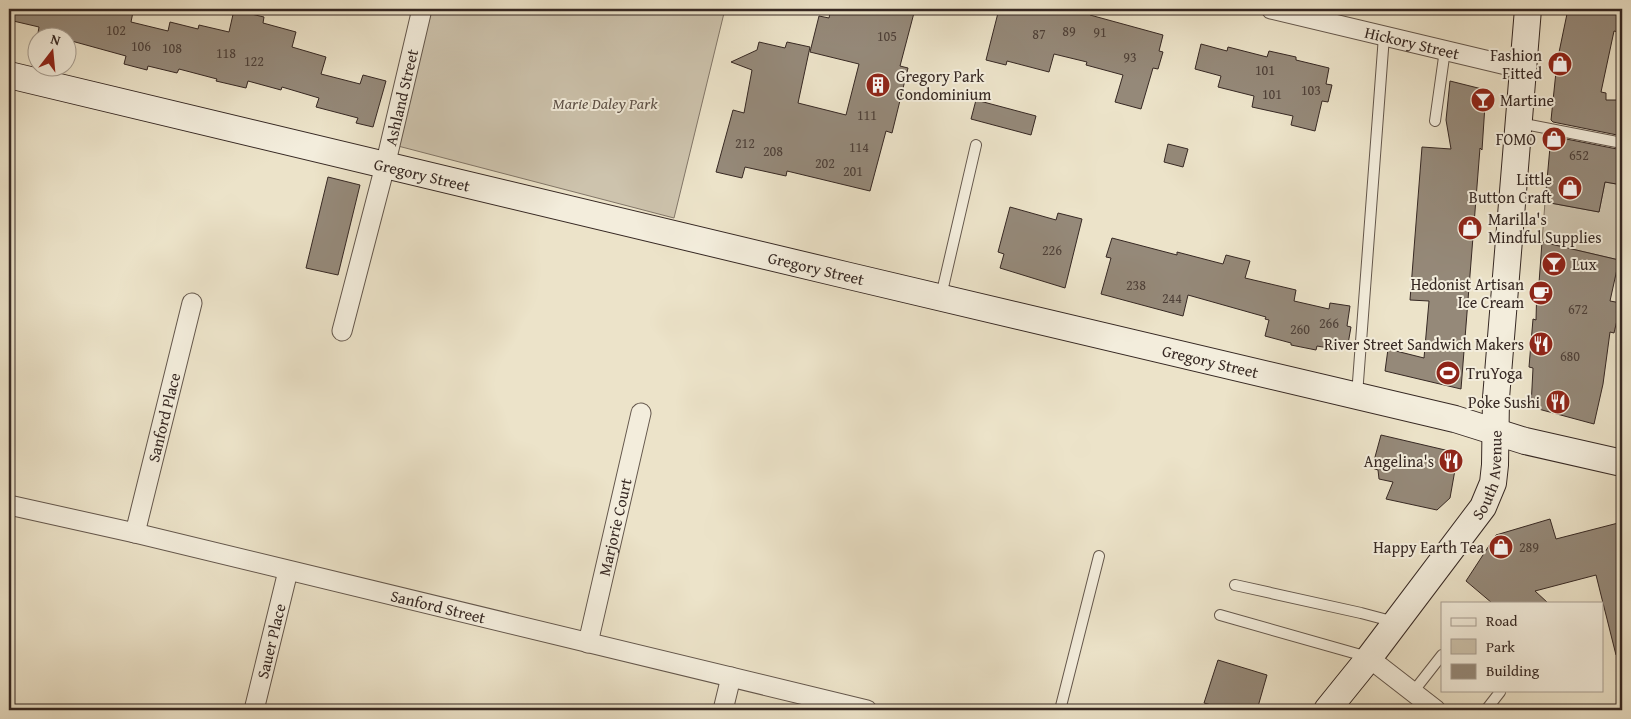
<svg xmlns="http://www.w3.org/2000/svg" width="1631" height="719" font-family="'Gentium Book Plus',serif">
	<rect width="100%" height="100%" fill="#ece3c9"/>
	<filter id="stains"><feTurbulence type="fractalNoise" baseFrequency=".004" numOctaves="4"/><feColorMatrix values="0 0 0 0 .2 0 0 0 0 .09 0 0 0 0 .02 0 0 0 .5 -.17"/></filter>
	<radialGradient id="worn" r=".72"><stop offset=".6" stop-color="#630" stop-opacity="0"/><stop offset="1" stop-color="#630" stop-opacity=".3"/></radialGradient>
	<path fill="#cdc3ad" stroke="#827668" d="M430 9H725L674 218 398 146Z
		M1605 182 1622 185V243L1619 260 1542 242 1545 202 1599 212Z"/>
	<path fill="#958979" stroke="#362823" d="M9 9H120L133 12 131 22 168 31 170 22 198 29 199 25 229 32 234 10 264 17 263 23 296 32 292 47 326 57 321 74 360 84 363 75 386 81 373 127 356 123 358 118 316 107 319 98 282 87 281 90 248 81 246 88 216 81 217 79 179 69 177 73 148 66 147 70 124 64 126 56 68 40V38H55L38 33 39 27 9 20Z
		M831 9H915L900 66 908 68 892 133 886 131 870 191 787 171 786 176 745 167 742 178 716 172 733 110 744 113 752 70 731 62 757 50 759 42 785 48 787 42 810 47 798 103 846 115 859 64 810 52 819 16 829 18Z
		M999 9H1092L1090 15 1163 35 1159 51 1163 52 1158 69 1153 68 1141 109 1115 102 1123 75 1086 65 1087 62 1054 54 1049 72 1007 61 1006 65 986 60Z
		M1568 9H1622V33L1614 31 1601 92 1606 93V100H1622V136L1553 122 1551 120 1557 62Z
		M1201 44 1227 51 1228 47 1267 57 1269 51 1296 57V60L1329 68 1326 84 1332 85 1328 102 1322 101 1315 131 1291 125 1293 116 1252 107 1254 96 1218 87 1221 76 1195 69Z
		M1450 81 1486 90 1482 150 1480 148 1461 389 1385 371 1388 349 1424 358 1429 301 1410 300 1422 147 1451 149 1446 120Z
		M976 100 1036 116 1031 135 971 119Z
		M1551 136 1622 150V185L1605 182 1599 212 1545 202Z
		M1168 144 1188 149 1183 167 1164 162Z
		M328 177 360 185 338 275 306 268Z
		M1010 207 1056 220 1058 213 1082 219 1065 288 1000 268 1004 254 998 252Z
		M1112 238 1177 255V252L1223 264 1226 255 1250 261 1245 278 1296 290 1294 301 1329 309 1330 303 1350 306 1347 326 1351 327 1348 344 1342 343 1341 350 1317 346 1316 350 1291 345V343L1265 336 1269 320 1265 319 1266 317 1188 295 1183 316 1101 294 1111 258 1106 257Z
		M1542 242 1619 260 1610 301 1621 303 1614 333 1610 332 1603 384 1594 424 1531 407 1533 368 1529 367 1533 319 1536 320 1537 283H1539Z
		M1381 435 1458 453 1450 498 1437 510 1386 499 1393 482 1379 479 1378 470 1372 468Z
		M1550 519 1556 539 1622 522V654L1616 655 1596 575 1535 591 1548 603H1492L1466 581 1496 535Z
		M1218 660 1267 675 1257 710H1229L1204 703Z"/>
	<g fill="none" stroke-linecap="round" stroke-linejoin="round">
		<defs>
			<path id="lane" d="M1435 121 1445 50
				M1520 123 1622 143
				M941 296 976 145
				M1357 395 1384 36
				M1235 585 1361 613 1395 622
				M1220 615 1368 657
				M1413 692 1442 655
				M1060 710 1099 556
				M1486 710 1500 692 1498 690"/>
			<g id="street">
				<path id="s1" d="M1271 9 1523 69"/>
				<path id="s2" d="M342 331 385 166 422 9"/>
				<path id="s3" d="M9 505 135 533 867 710"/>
				<path id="s4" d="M135 533 192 303"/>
				<path id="s5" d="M588 643 641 413"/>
				<path d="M1369 658 1436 710"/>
				<path id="s6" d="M254 710 288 571"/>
				<path d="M723 710 731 677"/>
			</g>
			<g id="secondary">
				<path id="s7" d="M9 75C490 192 973 305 1455 419L1525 441 1622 463"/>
				<path id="s8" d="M1327 710 1369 658 1483 507 1493 483 1495 465 1496 398 1528 9"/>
			</g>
		</defs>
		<use href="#lane" stroke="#64574c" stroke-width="12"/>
		<use href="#street" stroke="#64574c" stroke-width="21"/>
		<use href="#secondary" stroke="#362823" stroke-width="28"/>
		<use href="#lane" stroke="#f3eddc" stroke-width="10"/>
		<use href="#street" stroke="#f3eddc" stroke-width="19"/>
		<use href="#secondary" stroke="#f3eddc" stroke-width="26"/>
	</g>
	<defs>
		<symbol id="shop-disc" viewBox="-11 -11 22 22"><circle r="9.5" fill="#8f2418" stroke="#f3eddc"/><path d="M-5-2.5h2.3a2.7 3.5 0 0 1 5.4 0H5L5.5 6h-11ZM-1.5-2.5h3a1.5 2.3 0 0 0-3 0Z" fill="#fff"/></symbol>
		<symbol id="building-disc" viewBox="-11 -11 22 22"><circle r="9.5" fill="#8f2418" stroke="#f3eddc"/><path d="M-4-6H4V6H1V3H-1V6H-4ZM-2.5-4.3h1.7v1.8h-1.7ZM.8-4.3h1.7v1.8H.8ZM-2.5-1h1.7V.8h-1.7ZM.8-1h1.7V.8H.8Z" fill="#fff"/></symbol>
		<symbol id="bar-disc" viewBox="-11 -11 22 22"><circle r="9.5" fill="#8f2418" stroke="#f3eddc"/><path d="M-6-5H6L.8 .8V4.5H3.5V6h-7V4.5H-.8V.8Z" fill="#fff"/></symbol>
		<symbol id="cafe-disc" viewBox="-11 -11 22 22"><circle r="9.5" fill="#8f2418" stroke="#f3eddc"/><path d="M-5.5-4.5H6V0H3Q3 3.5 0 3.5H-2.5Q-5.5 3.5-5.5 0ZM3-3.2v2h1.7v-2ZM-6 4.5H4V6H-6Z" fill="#fff"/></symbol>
		<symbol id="restaurant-disc" viewBox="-11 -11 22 22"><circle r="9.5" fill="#8f2418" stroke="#f3eddc"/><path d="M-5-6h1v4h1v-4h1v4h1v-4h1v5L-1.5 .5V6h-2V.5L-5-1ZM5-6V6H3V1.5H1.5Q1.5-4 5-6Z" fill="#fff"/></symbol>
		<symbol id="stadium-disc" viewBox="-11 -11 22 22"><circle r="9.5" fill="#8f2418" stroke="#f3eddc"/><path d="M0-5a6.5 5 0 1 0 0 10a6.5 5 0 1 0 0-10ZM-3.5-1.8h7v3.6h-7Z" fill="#fff"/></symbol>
	</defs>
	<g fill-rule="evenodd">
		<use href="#shop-disc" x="1546" y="50" width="28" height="28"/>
		<use href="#building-disc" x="864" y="71" width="28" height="28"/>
		<use href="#bar-disc" x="1469" y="86" width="28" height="28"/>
		<use href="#shop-disc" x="1540" y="125" width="28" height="28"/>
		<use href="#shop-disc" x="1556" y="174" width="28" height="28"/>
		<use href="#shop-disc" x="1456" y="214" width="28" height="28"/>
		<use href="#bar-disc" x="1540" y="250" width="28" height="28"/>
		<use href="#cafe-disc" x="1527" y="279" width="28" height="28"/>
		<use href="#restaurant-disc" x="1527" y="330" width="28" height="28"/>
		<use href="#stadium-disc" x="1434" y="359" width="28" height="28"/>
		<use href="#restaurant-disc" x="1544" y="388" width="28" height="28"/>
		<use href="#restaurant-disc" x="1437" y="447" width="28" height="28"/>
		<use href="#shop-disc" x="1487" y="533" width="28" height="28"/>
	</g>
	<g text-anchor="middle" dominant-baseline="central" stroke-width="4" stroke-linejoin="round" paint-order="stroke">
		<g font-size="14" fill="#4e4038">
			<text x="116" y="30">102</text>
			<text x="1069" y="31">89</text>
			<text x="1100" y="32">91</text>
			<text x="1039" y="34">87</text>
			<text x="887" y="36">105</text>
			<text x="141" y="46">106</text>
			<text x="172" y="48">108</text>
			<text x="226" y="53">118</text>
			<text x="1130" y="57">93</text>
			<text x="254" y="61">122</text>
			<text x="1265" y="70">101</text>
			<text x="1311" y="90">103</text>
			<text x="1272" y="94">101</text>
			<text x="867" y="115">111</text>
			<text x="745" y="143">212</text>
			<text x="859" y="147">114</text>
			<text x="773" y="151">208</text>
			<text x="1579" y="155">652</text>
			<text x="825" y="163">202</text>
			<text x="853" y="171">201</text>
			<text x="1052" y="250">226</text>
			<text x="1136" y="285">238</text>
			<text x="1172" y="298">244</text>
			<text x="1578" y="309">672</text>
			<text x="1329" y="323">266</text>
			<text x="1300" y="329">260</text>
			<text x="1570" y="356">680</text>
			<text x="1529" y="547">289</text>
		</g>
		<g font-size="16" fill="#362823" stroke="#f3eddc">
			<text stroke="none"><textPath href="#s1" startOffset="145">Hickory Street</textPath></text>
			<text stroke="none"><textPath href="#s2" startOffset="241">Ashland Street</textPath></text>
			<text stroke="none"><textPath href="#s7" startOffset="425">Gregory Street</textPath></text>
			<text stroke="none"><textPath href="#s7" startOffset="830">Gregory Street</textPath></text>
			<text stroke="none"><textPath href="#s7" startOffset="1235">Gregory Street</textPath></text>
			<text stroke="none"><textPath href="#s4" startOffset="119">Sanford Place</textPath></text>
			<text stroke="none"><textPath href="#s8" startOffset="289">South Avenue</textPath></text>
			<text stroke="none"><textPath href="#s5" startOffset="119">Marjorie Court</textPath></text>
			<text stroke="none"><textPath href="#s3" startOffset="441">Sanford Street</textPath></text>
			<text stroke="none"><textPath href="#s6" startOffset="71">Sauer Place</textPath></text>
		</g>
		<g font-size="16" fill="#362823" stroke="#f3eddc" text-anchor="end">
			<text x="1542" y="55">Fashion<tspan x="1542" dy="18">Fitted</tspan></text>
			<text x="896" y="76" text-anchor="start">Gregory Park<tspan x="896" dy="18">Condominium</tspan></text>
			<text x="1500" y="100" text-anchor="start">Martine</text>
			<text x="1536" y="139">FOMO</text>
			<text x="1552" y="179">Little<tspan x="1552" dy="18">Button Craft</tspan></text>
			<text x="1488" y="219" text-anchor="start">Marilla's<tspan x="1488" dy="18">Mindful Supplies</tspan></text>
			<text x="1572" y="264" text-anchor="start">Lux</text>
			<text x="1524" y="284">Hedonist Artisan<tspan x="1524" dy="18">Ice Cream</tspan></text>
			<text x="1524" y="344">River Street Sandwich Makers</text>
			<text x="1466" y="373" text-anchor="start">TruYoga</text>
			<text x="1540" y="402">Poke Sushi</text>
			<text x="1434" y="461">Angelina's</text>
			<text x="1484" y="547">Happy Earth Tea</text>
		</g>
		<g font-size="16" font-style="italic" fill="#5c4f46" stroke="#f3eddc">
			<text x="605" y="103">Marie Daley Park</text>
		</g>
	</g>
	<rect width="1631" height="719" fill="none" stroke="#ece3c9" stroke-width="30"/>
	<rect x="10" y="10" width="1611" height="699" fill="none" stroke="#362823" stroke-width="2.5"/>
	<rect x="15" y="15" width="1601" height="689" fill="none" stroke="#362823"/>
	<rect x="1441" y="602" width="162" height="90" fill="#f3eddc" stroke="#a79e92"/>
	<rect x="1451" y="618" width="25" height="8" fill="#f3eddc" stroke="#a79e92"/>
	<text x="1486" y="626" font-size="15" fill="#362823">Road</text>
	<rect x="1451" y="639" width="25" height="15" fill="#cdc3ad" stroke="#a79e92"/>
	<text x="1486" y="652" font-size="15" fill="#362823">Park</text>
	<rect x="1451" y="664" width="25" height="15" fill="#958979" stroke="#a79e92"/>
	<text x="1486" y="676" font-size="15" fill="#362823">Building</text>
	<g transform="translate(52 52) rotate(16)"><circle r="24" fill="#f3eddc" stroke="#a79e92"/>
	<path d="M0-4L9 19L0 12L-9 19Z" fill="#8f2418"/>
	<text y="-8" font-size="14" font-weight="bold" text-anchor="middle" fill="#362823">N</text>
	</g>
	<rect width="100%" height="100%" filter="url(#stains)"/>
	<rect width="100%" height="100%" fill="url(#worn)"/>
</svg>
